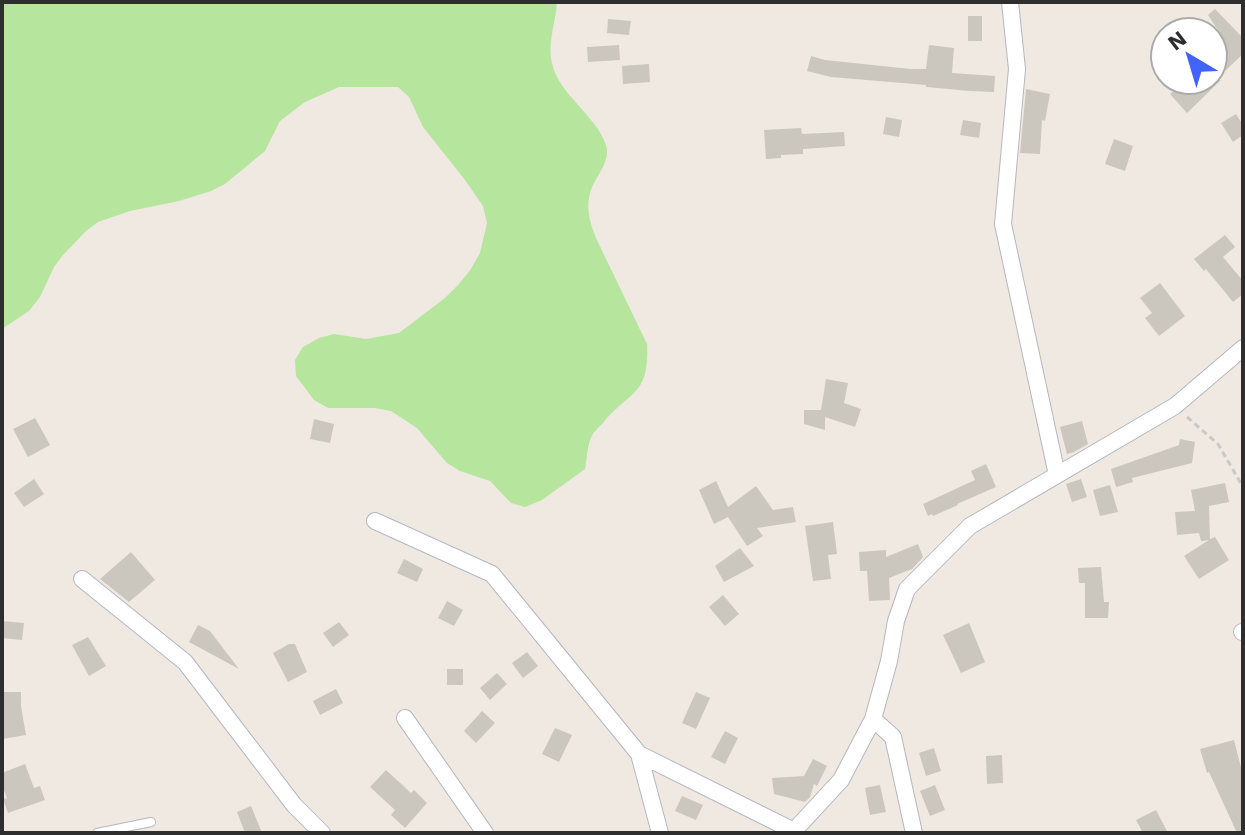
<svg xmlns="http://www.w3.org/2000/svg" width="1245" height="835" font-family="'Work Sans',sans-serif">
	<rect width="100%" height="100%" fill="#efe9e1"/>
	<path fill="#b6e59e" d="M2 2H557C556 22 547 43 552 63 558 94 597 116 606 145 611 162 596 175 591 190 585 207 590 223 596 238L647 344C649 397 631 389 603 423 599 427 593 432 591 438 587 447 587 459 585 469L542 500 525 507 511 503 490 481 460 471 447 463 417 428 391 411 375 408H328L314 400 296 376 295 360 303 347 319 338 334 334 366 339 399 333 445 298 459 284 471 269 480 253 487 223 483 206 465 180 423 127 409 97 398 87H339L305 102 280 121 265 151 225 184 211 191 179 201 130 211 98 222 86 231 63 255 54 267 40 297 29 311 2 329Z"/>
	<path fill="#cbc7bf" d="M1215 9 1243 38V54L1225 71 1213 56V51L1225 41 1208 15Z
		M968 16H982V41H968Z
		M608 19 631 21 629 35 607 33Z
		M619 45 620 60 588 62 587 47Z
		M929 45 954 48 952 73 995 76 994 92 970 91 926 87V85L831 77 807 71 811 56 825 60 911 69H926Z
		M649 64 650 82 623 84 622 66Z
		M1186 80H1221L1187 113 1170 94Z
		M1026 89 1050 94 1045 121 1042 120 1040 154 1020 153Z
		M1236 114 1243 125V135L1233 142 1221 123Z
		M886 117 902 120 899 137 883 134Z
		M963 120 981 123 979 138 960 135Z
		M801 128 802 134 844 132 845 146 803 149V154L781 155V158L766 159 764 130Z
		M1114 139 1133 146 1125 171 1105 164Z
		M1225 235 1235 247 1223 257 1243 281V294L1233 302 1206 269 1204 271 1194 259Z
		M1160 283 1185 316 1159 336 1145 318 1152 313 1140 298Z
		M826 379 848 383 844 403 861 409 855 427 825 417V430L804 424V410H821Z
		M35 418 50 445 28 457 13 429Z
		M314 419 334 424 330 443 310 439Z
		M1082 421 1088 444 1074 452 1067 454 1060 427Z
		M1180 439 1195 442 1192 463 1132 478 1133 482 1116 487 1111 469 1179 445Z
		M986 464 996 487 957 504 958 505 933 516 932 514 928 516 923 504 975 480 971 471Z
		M34 479 44 494 24 507 14 493Z
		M1081 479 1087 497 1072 502 1066 484Z
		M716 481 728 507 756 486 773 510 793 507 796 522 757 528 763 536 747 546 728 517 714 524 699 490Z
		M1225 483 1229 502 1209 506 1210 539 1215 537 1229 560 1199 579 1184 556 1209 540 1201 541 1199 533 1177 535 1175 512 1195 511 1191 490Z
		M1110 485 1118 512 1100 516 1093 490Z
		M833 522 837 554 828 555 831 579 813 581 805 526Z
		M918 544 923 557 912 569 889 578 890 600 869 601 867 571H860L859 552 886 550V557Z
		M740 548 754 566 724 582 715 566Z
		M131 552 155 580 129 602 100 579Z
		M404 559 423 569 417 582 397 573Z
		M1101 567 1104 602H1109L1108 618H1085V583H1079L1078 568Z
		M723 595 739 614 725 626 709 607Z
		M447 601 463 610 454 626 438 618Z
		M2 621 24 623 22 640 2 638Z
		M339 622 349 635 333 647 323 633Z
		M969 623 985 662 961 673 943 635Z
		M198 625 210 631 239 669 189 642Z
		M88 637 106 666 89 676 72 645Z
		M289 644H295L307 672 288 682 273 653Z
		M527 652 538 666 523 678 512 663Z
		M447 669H463V685H447Z
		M497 673 507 684 490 700 480 688Z
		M336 689 343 703 320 715 313 701Z
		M2 692H21V706L26 735 2 739Z
		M696 692 710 698 696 729 682 723Z
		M482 711 495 723 476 743 464 731Z
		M555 728 572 735 559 762 542 754Z
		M725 731 738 738 725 764 711 757Z
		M1234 740 1243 775V833H1237L1209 772 1207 773 1200 749Z
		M934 748 941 771 926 776 919 753Z
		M1002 755 1003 783 987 784 986 756Z
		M813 759 827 766 817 786 814 784 810 797 805 802 774 794 772 778 804 776Z
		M25 764 34 788 40 786 45 800 8 813 3 799 7 798 2 785V773Z
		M386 770 411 793 414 790 427 803 405 828 391 815 395 810 370 787Z
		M880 785 886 812 870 815 865 788Z
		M935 785 945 810 930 816 920 791Z
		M682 796 703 805 696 820 675 811Z
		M251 806 262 833H245L237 812Z
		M1156 810 1168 833H1143L1136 820Z"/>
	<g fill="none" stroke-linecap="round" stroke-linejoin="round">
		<defs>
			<path id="service" d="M97 833 151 822"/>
			<path id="minor" d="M1010 2 1017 69 1003 224 1057 475
				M375 521 492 574 639 754 660 833
				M82 579 185 662 294 805 322 833
				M1242 632H1243
				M405 718 485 833
				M873 719 893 737 914 833
				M639 754 794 831
				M792 833 841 780 873 719 889 661 896 621 907 589 970 526 1175 406 1243 348"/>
		</defs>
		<use href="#service" stroke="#b4b7c1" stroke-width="10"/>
		<use href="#minor" stroke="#b4b7c1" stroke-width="18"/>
		<path stroke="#c9c9c9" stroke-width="3" stroke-dasharray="6 4" stroke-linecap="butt" d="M1187 417 1218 444 1243 487"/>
		<use href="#service" stroke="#fff" stroke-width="8"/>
		<use href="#minor" stroke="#fff" stroke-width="16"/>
	</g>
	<rect width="1245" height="835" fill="none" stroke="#2e2e2e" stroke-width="8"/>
	<g transform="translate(1189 56) rotate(322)"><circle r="38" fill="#ffffff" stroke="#ababab" stroke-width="2"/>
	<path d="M0-6L14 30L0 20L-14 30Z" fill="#4264fb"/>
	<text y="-12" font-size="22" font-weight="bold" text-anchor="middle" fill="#2e2e2e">N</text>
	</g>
</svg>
